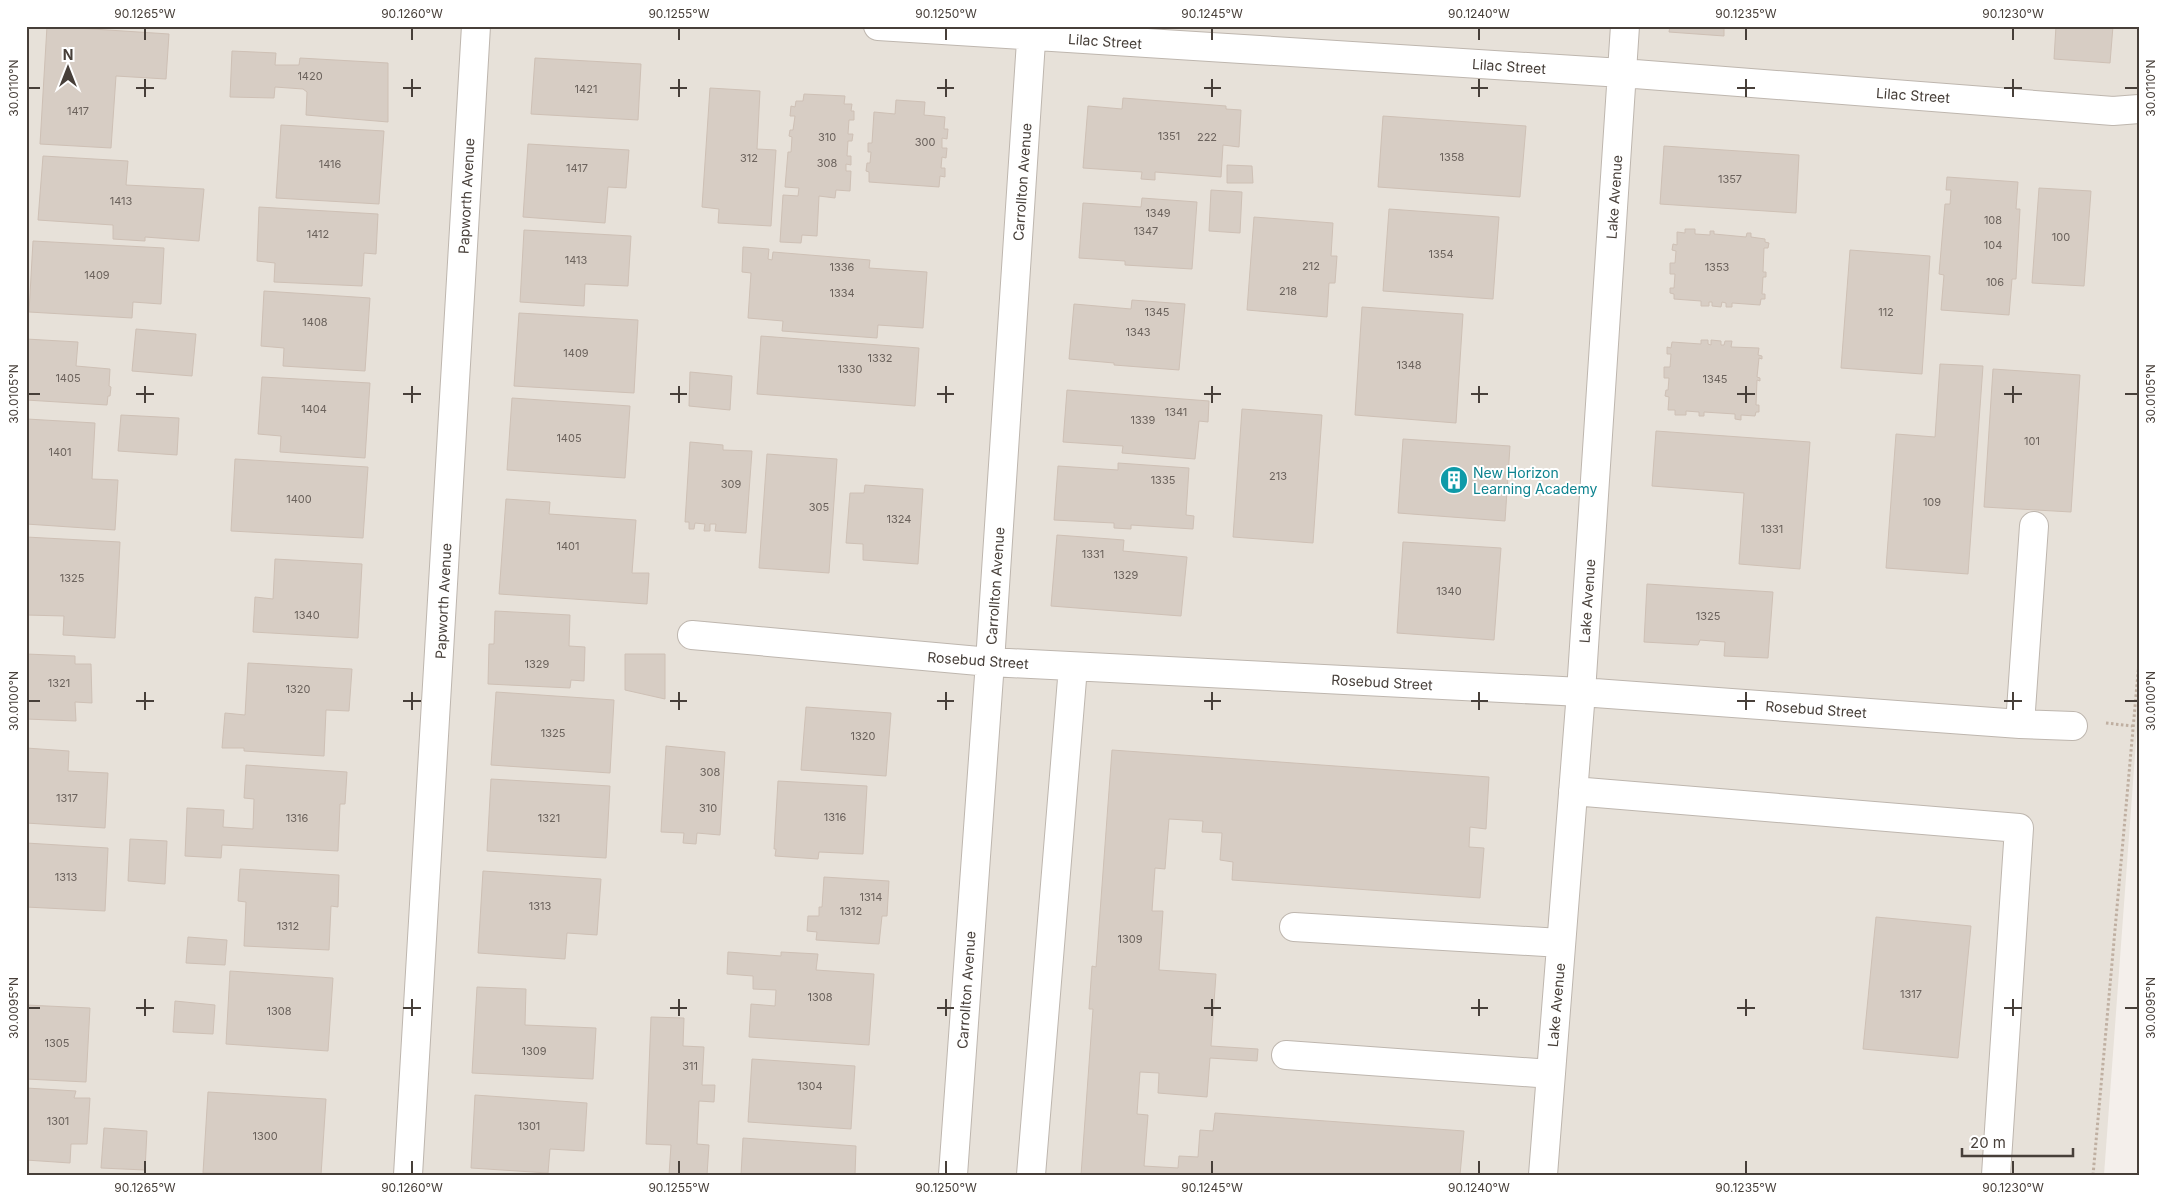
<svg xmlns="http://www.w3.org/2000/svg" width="2165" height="1201" font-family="Inter,sans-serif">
	<rect width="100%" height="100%" fill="#f4efeb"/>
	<path fill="#e7e1d9" d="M26 26H2139V701L2104 1175H26Z"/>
	<path fill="#d7cdc4" stroke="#cec0b5" d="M47 26 169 34 166 79 116 76 111 148 40 144Z
		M1670 26H1724V36L1669 32Z
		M2056 26H2113L2110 63 2054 59Z
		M232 51 276 53 275 65H299L300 58 388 63V122L306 115 307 92 303 89 275 87 274 98 230 97Z
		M535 58 641 64 638 120 531 114Z
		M710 88 760 91 757 149 776 150 771 226 718 223 719 209 702 207Z
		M804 94 845 96 844 104H852L851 111H854V120H849L848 134H853L852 141H848L847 156H851V165L846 164V171H851L850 191 836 190 835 198 819 196 817 236 802 235 801 243 780 242 783 195 798 196 799 188 785 187 788 152H791L792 137 789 136 790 130H793L795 116H790L791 106 795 107 796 101H803Z
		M1123 98 1226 106V109L1241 110 1239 147 1223 145 1221 177 1155 172V180L1141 179 1142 172 1083 168 1088 106 1122 109Z
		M896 100 925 102 924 115 945 117 944 129H948L947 139 942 138V148H947L946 158 942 157 941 168H945V177L940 176 939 187 869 182V172L866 171 867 163H870L871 152H868V143H872L874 112 895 114Z
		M1383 116 1526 126 1520 197 1378 187Z
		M281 125 384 131 379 204 276 198Z
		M528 144 629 150 626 188 608 187 605 223 523 217Z
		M1664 146 1799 155 1796 213 1660 204Z
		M43 156 128 161 126 185 204 189 199 241 145 237V241L113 239V225L38 220Z
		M1227 165 1252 166 1253 183H1227Z
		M1947 177 2018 182 2016 209H2020L2016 279H2012L2009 315 1941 310 1944 275 1939 274 1945 204H1950L1951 190H1946Z
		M2039 188 2091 191 2084 286 2032 283Z
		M1211 190 1242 192 1240 233 1209 231Z
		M1142 198 1197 202 1192 269 1125 265V261L1079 258 1083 203 1141 207Z
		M259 207 378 214 376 254 364 253 362 286 274 282 275 263 257 261Z
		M1389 209 1499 217 1493 299 1383 291Z
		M1254 217 1333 223 1331 256H1337L1335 283H1329L1327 317 1247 310Z
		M1685 229H1695V234L1710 235V231H1714V234L1746 237 1747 233H1751V237L1765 239V242L1769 243 1768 248H1764L1763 272H1766V277H1763L1762 294H1765V299H1761L1760 305 1732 303V307H1726V303L1722 302 1721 307 1712 306V302H1709V306H1701V301L1674 299V294L1670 293V288H1674L1675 274H1670V263H1675L1676 251 1672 250 1673 244 1677 245V232L1685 233Z
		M524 230 631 236 628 286 585 284 584 306 520 302Z
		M33 241 164 248 161 304 133 302 132 318 29 312Z
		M743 247 769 249 768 259 772 260 773 252 870 260 869 268 927 272 923 328 878 325 877 338 782 331 783 321 748 318 751 273 742 272Z
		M1850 250 1930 256 1922 374 1841 368Z
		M264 291 370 298 365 371 283 366 284 348 261 346Z
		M1132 300 1185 304 1179 370 1114 365V363L1069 359 1074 304 1131 309Z
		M1362 307 1463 314 1456 423 1355 415Z
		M519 313 638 320 634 393 514 386Z
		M136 329 196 334 192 376 132 371Z
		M761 336 919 348 915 406 757 394Z
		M26 339 78 342 76 366 110 369 109 386 111 387 110 396H108L107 405 26 400Z
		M1701 340H1708V344L1711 345V340L1721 341V345H1724L1725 341H1732L1731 347 1759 348 1758 355 1762 356V359L1759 358 1757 377 1760 378V381L1757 380 1756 405H1759V412H1756L1755 416 1741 415V420L1735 419V414L1704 412V416H1699V412L1686 411V415H1675V410H1668L1669 397 1665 396 1666 390H1668L1669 378H1664V367H1670L1671 354H1667V347L1671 348 1672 342 1701 344Z
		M1940 364 1983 366 1968 574 1886 568 1896 434 1935 437Z
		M1993 369 2080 375 2071 512 1984 507Z
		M690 372 732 376 730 410 689 406Z
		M262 377 370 383 365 458 280 452 281 436 258 434Z
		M1067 390 1209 401 1208 422 1199 421 1195 459 1122 453 1123 446 1063 442Z
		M512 398 630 406 625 478 507 470Z
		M1242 409 1322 415 1313 543 1233 537Z
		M121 415 179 418 177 455 118 451Z
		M27 419 95 423 92 479 118 480 115 530 26 524Z
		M1656 431 1810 442 1800 569 1739 564 1744 493 1652 486Z
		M1403 439 1510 446 1505 521 1398 513Z
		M690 442 723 445V450L752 451 746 533 715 531 716 524H710V531H704L705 524 695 523 694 529H689V522H685Z
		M767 454 837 459 829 573 759 568Z
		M235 459 368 467 363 538 231 531Z
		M1118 463 1189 468 1186 515 1194 516 1193 529 1131 525V529L1114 528V523L1054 520 1058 466 1118 470Z
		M865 485 923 489 918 564 863 560V544L846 543 850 493H864Z
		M506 499 550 502 549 514 636 520 632 573H649L647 604 499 594Z
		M1057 535 1124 540 1123 551 1187 557 1181 616 1051 606Z
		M26 537 120 542 115 638 63 635 64 616 26 615Z
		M1403 542 1501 548 1494 640 1397 633Z
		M275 559 362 564 358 638 253 632 255 597 273 599Z
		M1647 584 1773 592 1768 658 1724 656 1725 642 1700 640 1698 645 1644 642Z
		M495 611 570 615 569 646 585 647 584 681 571 680 570 688 488 684 489 644H494Z
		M26 654 75 656V664H91L92 703 75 702 76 721 26 719Z
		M625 654H665V699L625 690Z
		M248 663 352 669 349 711 326 710 324 756 244 751V748H222L225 713 245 715Z
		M496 692 614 700 610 773 491 765Z
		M806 707 891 713 886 776 801 770Z
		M666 746 725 752 720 835 697 833 696 844 683 843 684 833 661 832Z
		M26 748 69 751 68 771 108 773 105 828 26 823Z
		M1112 750 1489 777 1486 829 1470 827 1469 847 1484 848 1480 898 1232 880 1233 862 1220 860 1222 833 1202 832 1203 821 1169 819 1165 869 1155 868 1152 911H1163L1159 970 1216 974 1211 1046 1258 1049 1257 1061 1210 1058 1207 1097 1158 1093 1159 1073 1140 1072 1137 1114 1148 1115 1144 1166 1178 1168 1179 1156 1198 1157 1200 1130 1213 1131 1215 1113 1464 1131 1460 1175H1081L1093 1009H1089L1092 966 1096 967Z
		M246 765 347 772 345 804H340L338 851 222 845 221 858 185 856 187 808 224 810 223 827 253 829 254 799 244 798Z
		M491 779 610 786 606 858 487 851Z
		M778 781 867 786 863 854 819 852 818 859 775 856 776 849H774Z
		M130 839 167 841 165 884 128 881Z
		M26 843 108 848 105 911 26 907Z
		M240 869 339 875 338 907 331 906 329 950 244 946 246 902 238 901Z
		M483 871 601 879 597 935 567 933 565 959 478 953Z
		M824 877 889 881 887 916H882L879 944 816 940 817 932 807 931 808 916H819V907H822Z
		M1876 917 1971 926 1958 1058 1863 1049Z
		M188 937 227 940 225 965 186 963Z
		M728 952 781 956V952L818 954 816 970 874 974 869 1045 749 1037 751 1004 775 1006 776 990 753 989V976L727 974Z
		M230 971 333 978 328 1051 226 1044Z
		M477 987 526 989 525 1025 596 1028 593 1079 472 1073Z
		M175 1001 215 1005 213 1034 173 1032Z
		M26 1005 90 1008 86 1082 26 1079Z
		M651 1017 684 1018 683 1046 704 1047 702 1085H715L714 1102 699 1101 697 1144 709 1145 707 1175H669L671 1145 646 1144Z
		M752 1059 855 1066 851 1129 748 1122Z
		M26 1088 76 1091 74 1098H90L87 1144H71L70 1163 26 1160Z
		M208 1092 326 1099 321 1175 203 1173Z
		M475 1095 587 1103 584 1151 550 1149 548 1173 471 1168Z
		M104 1128 147 1131 145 1170 101 1168Z
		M743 1138 856 1146 855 1175H741Z"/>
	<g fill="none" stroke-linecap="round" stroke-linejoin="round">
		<defs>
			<path id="minor" d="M878 26 1622 73 2113 111 2139 109
				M692 635 990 662 1581 692 2020 724 2073 726
				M2020 724 2034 526
				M1573 791 2019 828 1996 1175
				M1294 927 1561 943
				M1286 1055 1551 1074
				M408 1175 476 26
				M953 1175 990 662 1032 26
				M1031 1175 1073 667
				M1543 1175 1581 692 1625 26"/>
		</defs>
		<use href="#minor" stroke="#beb6ae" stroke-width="30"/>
		<path stroke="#bfafa1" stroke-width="3" stroke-dasharray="2.5 2.5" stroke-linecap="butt" d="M2106 723 2132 726
			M2093 1175 2139 662"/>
		<use href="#minor" stroke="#fff" stroke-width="28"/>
	</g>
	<path fill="none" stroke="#473f39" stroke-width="2" d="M145 28V40M412 28V40M679 28V40M946 28V40M1212 28V40M1479 28V40M1746 28V40M2013 28V40M145 79V97M412 79V97M679 79V97M946 79V97M1212 79V97M1479 79V97M1746 79V97M2013 79V97M28 88H40M136 88H154M403 88H421M670 88H687M937 88H954M1204 88H1221M1471 88H1488M1737 88H1755M2004 88H2022M2125 88H2138M145 386V403M412 386V403M679 386V403M946 386V403M1212 386V403M1479 386V403M1746 386V403M2013 386V403M28 394H40M136 394H154M403 394H421M670 394H687M937 394H954M1204 394H1221M1471 394H1488M1737 394H1755M2004 394H2022M2125 394H2138M145 692V710M412 692V710M679 692V710M946 692V710M1212 692V710M1479 692V710M1746 692V710M2013 692V710M28 701H40M136 701H154M403 701H421M670 701H687M937 701H954M1204 701H1221M1471 701H1488M1737 701H1755M2004 701H2022M2125 701H2138M145 999V1016M412 999V1016M679 999V1016M946 999V1016M1212 999V1016M1479 999V1016M1746 999V1016M2013 999V1016M28 1008H40M136 1008H154M403 1008H421M670 1008H687M937 1008H954M1204 1008H1221M1471 1008H1488M1737 1008H1755M2004 1008H2022M2125 1008H2138M145 1161V1174M412 1161V1174M679 1161V1174M946 1161V1174M1212 1161V1174M1479 1161V1174M1746 1161V1174M2013 1161V1174"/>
	<defs>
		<symbol id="building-disc" viewBox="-11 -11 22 22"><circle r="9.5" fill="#0f9aa8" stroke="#fff"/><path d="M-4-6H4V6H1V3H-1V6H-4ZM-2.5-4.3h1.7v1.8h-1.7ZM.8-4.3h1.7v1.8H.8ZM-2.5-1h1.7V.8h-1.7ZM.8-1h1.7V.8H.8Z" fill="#fff"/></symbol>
	</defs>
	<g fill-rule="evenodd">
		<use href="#building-disc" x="1438" y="464" width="32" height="32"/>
	</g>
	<g text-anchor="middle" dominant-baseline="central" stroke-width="4" stroke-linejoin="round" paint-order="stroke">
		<g font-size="11" fill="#6b625c">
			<text x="310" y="76">1420</text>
			<text x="586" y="89">1421</text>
			<text x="78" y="111">1417</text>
			<text x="1169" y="136">1351</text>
			<text x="827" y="137">310</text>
			<text x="1207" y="137">222</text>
			<text x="925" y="142">300</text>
			<text x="1452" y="157">1358</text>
			<text x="749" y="158">312</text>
			<text x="827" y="163">308</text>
			<text x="330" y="164">1416</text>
			<text x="577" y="168">1417</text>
			<text x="1730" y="179">1357</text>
			<text x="121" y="201">1413</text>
			<text x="1158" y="213">1349</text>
			<text x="1993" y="220">108</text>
			<text x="1146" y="231">1347</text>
			<text x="318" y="234">1412</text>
			<text x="2061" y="237">100</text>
			<text x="1993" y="245">104</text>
			<text x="1441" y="254">1354</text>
			<text x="576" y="260">1413</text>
			<text x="1311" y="266">212</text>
			<text x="842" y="267">1336</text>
			<text x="1717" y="267">1353</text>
			<text x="97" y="275">1409</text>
			<text x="1995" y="282">106</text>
			<text x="1288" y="291">218</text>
			<text x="842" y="293">1334</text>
			<text x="1157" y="312">1345</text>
			<text x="1886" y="312">112</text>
			<text x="315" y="322">1408</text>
			<text x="1138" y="332">1343</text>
			<text x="576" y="353">1409</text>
			<text x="880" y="358">1332</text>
			<text x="1409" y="365">1348</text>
			<text x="850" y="369">1330</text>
			<text x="68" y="378">1405</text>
			<text x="1715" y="379">1345</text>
			<text x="314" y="409">1404</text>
			<text x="1176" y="412">1341</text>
			<text x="1143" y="420">1339</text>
			<text x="569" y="438">1405</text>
			<text x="2032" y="441">101</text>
			<text x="60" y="452">1401</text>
			<text x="1278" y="476">213</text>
			<text x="1163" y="480">1335</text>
			<text x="731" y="484">309</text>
			<text x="299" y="499">1400</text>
			<text x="1932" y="502">109</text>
			<text x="819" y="507">305</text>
			<text x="899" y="519">1324</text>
			<text x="1772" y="529">1331</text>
			<text x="568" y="546">1401</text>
			<text x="1093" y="554">1331</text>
			<text x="1126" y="575">1329</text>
			<text x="72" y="578">1325</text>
			<text x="1449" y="591">1340</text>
			<text x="307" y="615">1340</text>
			<text x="1708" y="616">1325</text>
			<text x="537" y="664">1329</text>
			<text x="59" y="683">1321</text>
			<text x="298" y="689">1320</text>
			<text x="553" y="733">1325</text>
			<text x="863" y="736">1320</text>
			<text x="710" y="772">308</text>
			<text x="67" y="798">1317</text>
			<text x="708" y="808">310</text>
			<text x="835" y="817">1316</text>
			<text x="297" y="818">1316</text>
			<text x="549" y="818">1321</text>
			<text x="66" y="877">1313</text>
			<text x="871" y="897">1314</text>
			<text x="540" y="906">1313</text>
			<text x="851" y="911">1312</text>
			<text x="288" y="926">1312</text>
			<text x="1130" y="939">1309</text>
			<text x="1911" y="994">1317</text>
			<text x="820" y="997">1308</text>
			<text x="279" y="1011">1308</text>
			<text x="57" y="1043">1305</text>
			<text x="534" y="1051">1309</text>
			<text x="690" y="1066">311</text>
			<text x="810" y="1086">1304</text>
			<text x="58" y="1121">1301</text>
			<text x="529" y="1126">1301</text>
			<text x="265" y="1136">1300</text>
		</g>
		<g font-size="14" fill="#473f39" stroke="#fff">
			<text transform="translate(1105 41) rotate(4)">Lilac Street</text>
			<text transform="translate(1509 66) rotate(4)">Lilac Street</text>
			<text transform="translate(1913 95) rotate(4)">Lilac Street</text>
			<text transform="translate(1022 182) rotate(-86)">Carrollton Avenue</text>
			<text transform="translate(466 196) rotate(-87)">Papworth Avenue</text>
			<text transform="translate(1614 197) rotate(-86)">Lake Avenue</text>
			<text transform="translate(995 586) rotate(-86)">Carrollton Avenue</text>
			<text transform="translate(443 601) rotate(-87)">Papworth Avenue</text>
			<text transform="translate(1587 601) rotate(-86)">Lake Avenue</text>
			<text transform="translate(978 660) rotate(4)">Rosebud Street</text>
			<text transform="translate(1382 682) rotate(3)">Rosebud Street</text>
			<text transform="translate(1816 709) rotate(4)">Rosebud Street</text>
			<text transform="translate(966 990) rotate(-86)">Carrollton Avenue</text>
			<text transform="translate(1556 1005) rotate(-85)">Lake Avenue</text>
		</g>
		<g font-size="14" fill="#0d838f" stroke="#fff" text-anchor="start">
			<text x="1473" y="472">New Horizon<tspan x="1473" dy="16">Learning Academy</tspan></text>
		</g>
	</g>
	<rect width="2165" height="1201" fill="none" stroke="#ffffff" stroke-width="55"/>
	<g transform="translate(68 68)" stroke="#ffffff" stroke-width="4" paint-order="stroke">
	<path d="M0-4L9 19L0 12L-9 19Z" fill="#473f39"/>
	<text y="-8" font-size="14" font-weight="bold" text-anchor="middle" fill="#473f39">N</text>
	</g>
	<path d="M1962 1148v8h111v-8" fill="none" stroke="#473f39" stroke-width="2.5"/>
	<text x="1970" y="1148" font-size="15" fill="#473f39" stroke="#ffffff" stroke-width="4" paint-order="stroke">20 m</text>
	<rect x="28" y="28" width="2110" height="1146" fill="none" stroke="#473f39" stroke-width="2"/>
	<g font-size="12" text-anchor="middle" fill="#473f39">
		<text x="145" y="18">90.1265°W</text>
		<text x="412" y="18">90.1260°W</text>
		<text x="679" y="18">90.1255°W</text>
		<text x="946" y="18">90.1250°W</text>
		<text x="1212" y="18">90.1245°W</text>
		<text x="1479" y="18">90.1240°W</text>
		<text x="1746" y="18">90.1235°W</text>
		<text x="2013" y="18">90.1230°W</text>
		<text transform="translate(14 88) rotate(-90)" y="4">30.0110°N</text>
		<text transform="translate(2151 88) rotate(-90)" y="4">30.0110°N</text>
		<text transform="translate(14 394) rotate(-90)" y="4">30.0105°N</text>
		<text transform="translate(2151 394) rotate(-90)" y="4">30.0105°N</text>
		<text transform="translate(14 701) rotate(-90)" y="4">30.0100°N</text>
		<text transform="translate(2151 701) rotate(-90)" y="4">30.0100°N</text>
		<text transform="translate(14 1008) rotate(-90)" y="4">30.0095°N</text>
		<text transform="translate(2151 1008) rotate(-90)" y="4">30.0095°N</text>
		<text x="145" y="1192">90.1265°W</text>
		<text x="412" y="1192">90.1260°W</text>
		<text x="679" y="1192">90.1255°W</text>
		<text x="946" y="1192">90.1250°W</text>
		<text x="1212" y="1192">90.1245°W</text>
		<text x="1479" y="1192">90.1240°W</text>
		<text x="1746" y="1192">90.1235°W</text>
		<text x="2013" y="1192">90.1230°W</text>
	</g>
</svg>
